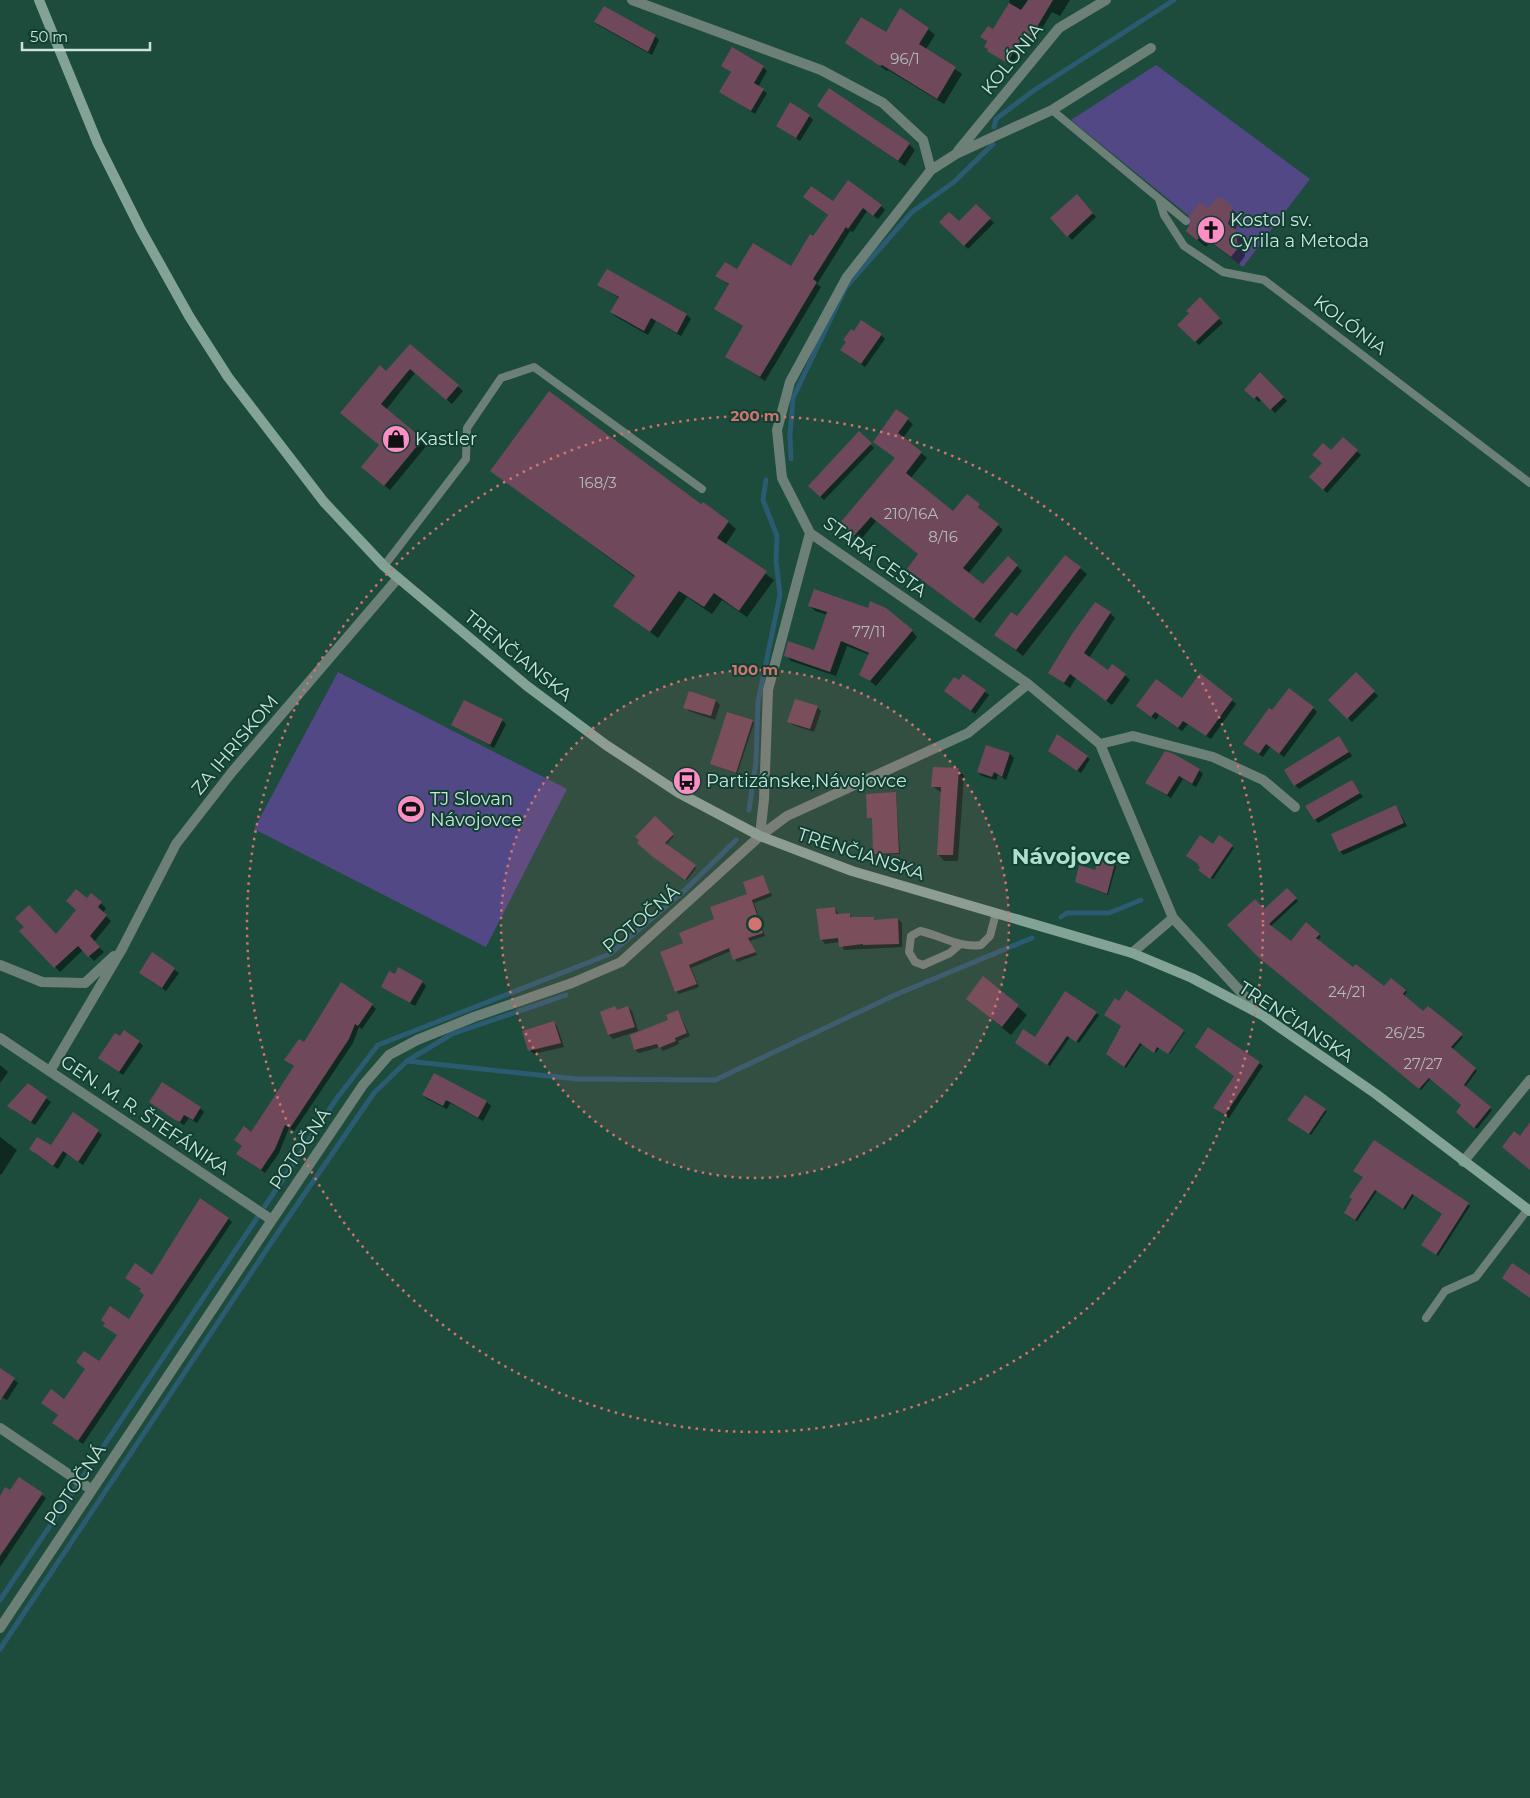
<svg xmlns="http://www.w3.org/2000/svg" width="1530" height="1798" font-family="Montserrat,sans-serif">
	<rect width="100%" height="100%" fill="#1d4b3c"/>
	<path fill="#534886" d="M1156 65 1310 179 1243 267 1202 235 1197 240 1186 231 1190 226 1185 221 1189 216 1071 120Z
		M338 672 567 789 486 947 254 829Z"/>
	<path fill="#0007" d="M1009 0H1070L1060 16 1052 12 1032 45 1026 41 1011 66 989 50 985 46 988 42 982 37 993 31 1010 3Z
		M604 7 655 36 659 40 652 55 598 25 595 22Z
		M928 29 935 35 926 49 962 74 944 104 888 70 887 71 847 42 886 34Z
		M722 66 763 67 767 71 758 87 767 93 755 114 721 92 732 73Z
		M818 106 909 144 915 150 905 166Z
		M809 116 813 120 800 141 777 125Z
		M1076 196 1096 217 1072 240 1052 218Z
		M804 197 833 203 881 206 885 210 878 219 867 211 853 232 850 231 817 284 821 287 765 381 727 357 744 327 716 309 729 285 717 276 737 271 791 267 829 216Z
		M1222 199 1240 217 1235 231 1243 239 1245 256 1239 264 1210 242 1206 247 1187 231Z
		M976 205 994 223 968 249 941 222 959 223Z
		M607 271 687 315 691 319 681 336 656 321 648 335 615 316 611 312 619 298 599 285Z
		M1200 299 1223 323 1199 345 1179 325Z
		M854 332 881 335 885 339 865 367 846 354Z
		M410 345 463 391 452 404 415 373 386 410 427 445 390 490 368 472 381 446 380 367 387 372Z
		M1260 374 1287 401 1275 413 1262 399 1259 402 1246 390Z
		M897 411 913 424 903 438 927 458 910 479 953 513 967 496 1003 530 968 574 983 586 1017 566 1022 571 980 623 914 574 920 555 876 521 860 541 846 529 896 458Z
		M859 433 874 448 824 500 809 486Z
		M1343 439 1361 455 1327 493 1315 481 1332 452Z
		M492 471 702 505 728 522 736 529 725 545 774 580 747 617 722 600 712 614 687 597 658 638 615 606 635 577Z
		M1066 557 1087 574 1023 656 996 635 1018 618Z
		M810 605 912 631 917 637 876 686 861 674 870 655 847 646 836 676 791 661 786 655 815 651 828 615 815 611Z
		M1110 613 1115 618 1089 658 1108 671 1125 675 1130 680 1112 705 1076 678 1070 688 1050 673Z
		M1356 674 1378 696 1352 722 1330 700Z
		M964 675 989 695 975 714 945 691 959 682Z
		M1201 675 1236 704 1211 739 1188 724 1182 731 1159 715 1156 720 1141 709 1182 700Z
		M716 701 720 705 715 720 689 711 685 707Z
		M817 707 821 711 814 732 793 725 789 721Z
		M1313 708 1317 712 1284 757 1270 747 1263 757 1244 744Z
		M502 720 506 724 494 748 453 725Z
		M752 721 754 723 737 774 713 765 711 764Z
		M1339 738 1352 756 1299 789 1295 785Z
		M987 746 1010 754 1014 758 1006 780 998 775 996 780 982 776 978 772Z
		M1053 754 1087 757 1090 759 1081 773Z
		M958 769 964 776 958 861H944L938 854 942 793 932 786Z
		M1199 770 1203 774 1196 787 1183 779 1171 798 1147 783Z
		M1352 782 1363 797 1318 823 1315 819Z
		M896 793 900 854 876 855 874 819 868 817Z
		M1396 806 1407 826 1343 855 1340 851Z
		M655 817 674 836 666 845 696 868 687 880 656 859Z
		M1219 837 1234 848 1213 879 1201 871 1202 868Z
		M1115 864 1116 866 1108 895 1076 882Z
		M762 876 772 896 754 903 765 936 750 941 757 955 737 962 731 951 691 968 699 987 679 994 676 991 685 944 748 894Z
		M1287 889 1298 901 1270 927 1291 942 1306 924 1321 936 1317 941 1353 969 1384 988 1391 979 1407 992 1404 996 1424 1013 1428 1007 1463 1037 1452 1050 1477 1071 1465 1087 1492 1110 1477 1129 1457 1112 1463 1105 1431 1078 1421 1090 1261 959 1264 910Z
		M91 895 106 908 103 913 111 921 94 942 104 952 94 961 83 950 60 972 21 931 56 935Z
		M835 908 839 915 849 914 853 918H873L876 921 898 919 902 923V947L844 950 840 942 825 944 821 939Z
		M153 954 179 973 166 991 144 976Z
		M983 977 1027 1015 1011 1035 977 1007Z
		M422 982 426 986 415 1006 382 987Z
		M1066 993 1099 1015 1079 1043 1070 1037 1050 1066 1019 1045 1035 1039Z
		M372 1005 376 1009 362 1029 359 1027 353 1043 294 1131 289 1128 279 1153 265 1173 242 1157 244 1146 295 1067 286 1060 304 1044Z
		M628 1007 632 1011 638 1031 613 1039 609 1035 617 1011Z
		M678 1011 690 1036 678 1041 679 1044 663 1051 660 1047 639 1053 635 1050Z
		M553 1022 557 1026 564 1047 534 1054 530 1050Z
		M1123 1027 1159 1048 1156 1053 1142 1044 1126 1068 1109 1056Z
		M1184 1032H1185L1170 1054H1169Z
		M139 1042 143 1046 123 1075 99 1058Z
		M1259 1063 1263 1066 1229 1118 1218 1111 1215 1108Z
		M0 1065 8 1072 0 1083Z
		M434 1074 487 1102 491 1106 483 1121 450 1103 447 1109 427 1099 423 1095Z
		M28 1085 51 1102 35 1125 13 1110Z
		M155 1106 200 1108 204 1112 197 1123 189 1118 184 1125Z
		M1325 1110 1327 1111 1311 1135 1290 1121Z
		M98 1131 102 1135 83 1165 67 1154 58 1169 34 1153Z
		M0 1137 17 1150 1 1175 0 1174Z
		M1364 1177 1468 1204 1470 1206 1438 1256 1424 1247 1443 1214 1414 1195 1405 1210 1377 1191 1357 1221 1347 1215Z
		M228 1218 232 1222 83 1444 58 1427 59 1416 43 1403 64 1400 100 1363 145 1296 142 1290 126 1278 152 1276Z
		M1 1369 18 1383 7 1400 0 1396Z
		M19 1479 46 1498 0 1567V1499L11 1492Z"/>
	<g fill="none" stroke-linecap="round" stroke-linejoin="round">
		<path stroke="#2a5b70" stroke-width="5" d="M994 127 996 119 1033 91 1174 0
			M791 459 790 435 793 398 846 287 912 212 954 182 993 144
			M749 810 756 762 758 702 780 595 776 561 777 536 763 500 766 480
			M1061 917 1067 913H1109L1141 900
			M407 1061 577 1079 715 1080 895 995 1032 938
			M265 1206 337 1098 378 1045 610 954 685 890 736 840
			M0 1600 257 1218
			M0 1649 279 1231 374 1093 407 1061 452 1034 566 995"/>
	</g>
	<path fill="#6f495b" d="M1028 0H1053L1028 42 1022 38 1007 63 987 51 988 49 984 47 987 41 980 37 988 26 993 29 1009 3 1021 10Z
		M604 6 656 35 648 52 594 22Z
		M900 8 929 28 919 44 956 67 937 99 882 65 880 66 845 43 861 17 886 32Z
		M732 47 764 66 754 83 764 89 751 111 719 92 731 72 721 66Z
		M829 88 910 143 898 161 817 106Z
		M790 102 810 115 796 138 776 126Z
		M848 180 882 205 873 216 863 208 848 229 846 227 813 279 817 282 760 377 725 357 743 326 714 309 729 284 715 276 725 262 737 269 753 243 791 266 810 234 813 236 828 215 803 197 811 186 833 201Z
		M1077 194 1093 213 1067 237 1050 218Z
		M1218 197 1221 199 1222 197 1233 208 1228 224 1236 230 1238 248 1231 257 1201 235 1197 240 1186 231 1191 222 1189 216 1200 202 1208 208Z
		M976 204 991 218 964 246 939 222 949 212 959 221Z
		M607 269 687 314 677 333 651 318 644 331 610 312 619 297 597 285Z
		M1200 297 1220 318 1195 342 1177 325 1189 313 1186 311Z
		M861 320 882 334 861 364 840 350 846 342 843 340 851 329 854 331Z
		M410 344 459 385 446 400 410 369 381 404 423 439 384 486 361 467 379 445 340 413 380 365 386 371Z
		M1260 372 1284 397 1270 410 1257 396 1254 399 1244 390Z
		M549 391 701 504 703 502 729 521 717 538 767 571 739 611 714 593 704 607 679 591 650 632 613 606 635 576 490 471Z
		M896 409 909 418 898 433 922 452 906 473 953 511 967 494 980 504 978 507 999 524 963 568 983 584 1008 556 1018 565 974 619 907 569 918 554 871 517 854 536 839 524 895 458 873 442Z
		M859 431 872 443 820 497 808 486Z
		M1343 437 1358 450 1323 490 1309 477 1322 463 1312 455 1323 443 1331 450Z
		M1065 555 1081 567 1016 650 994 635 1011 612 1017 616Z
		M814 589 868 608 870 601 886 608 913 630 870 681 859 675 869 653 841 641 830 672 784 656 788 641 814 650 827 612 808 606Z
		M1095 602 1111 612 1084 653 1108 670 1112 664 1126 674 1106 701 1070 674 1064 683 1048 673 1072 634Z
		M1356 672 1375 691 1347 719 1328 700Z
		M1200 673 1233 699 1206 736 1183 721 1178 728 1155 712 1151 717 1136 706 1156 679 1182 698Z
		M963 674 986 690 971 711 944 691 954 677 959 680Z
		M1289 688 1314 707 1279 754 1266 744 1259 754 1243 744 1269 708 1272 710Z
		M689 691 716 700 711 716 683 708Z
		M795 699 818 706 810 729 787 722Z
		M464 700 503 719 490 745 451 725Z
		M727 712 753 720 736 773 710 764Z
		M1057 734 1088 756 1077 771 1048 751Z
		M1339 736 1349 752 1294 786 1284 770Z
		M986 745 1010 753 1002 777 994 772 992 777 977 772Z
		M1165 751 1174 754 1200 769 1192 784 1179 776 1167 795 1145 783Z
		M933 767 959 768 953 855H937L941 787H931Z
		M1352 780 1360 793 1314 820 1305 806Z
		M896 792 899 853 873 854 872 818H867L866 794Z
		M1396 805 1404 823 1339 852 1331 834Z
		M655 816 674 834 665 843 696 865 685 880 653 857 637 843 639 840 635 837Z
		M1200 835 1213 844 1219 835 1233 845 1210 879 1198 870 1200 868 1197 863 1186 856Z
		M1098 859 1115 863 1107 894 1075 882 1079 865 1095 870Z
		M763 875 770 893 752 900 763 933 748 938 756 952 733 960 729 948 689 965 697 984 675 992 660 952 683 943 679 933 714 919 710 907 747 894 743 882Z
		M1287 888 1297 898 1269 924 1291 941 1306 922 1320 934 1316 938 1353 967 1356 964 1384 986 1391 978 1406 990 1403 994 1423 1011 1428 1006 1463 1034 1451 1047 1476 1068 1464 1085 1491 1107 1474 1128 1456 1112 1461 1105 1429 1078 1419 1089 1258 957 1227 925 1255 899 1264 909Z
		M76 889 87 898 91 893 102 902 98 907 107 915 90 936 100 947 88 957 78 946 54 968 19 931 24 927 15 918 29 905 56 934 76 910 66 901Z
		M835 907 836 914 850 913V917H874V920L898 918 899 944 863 945V944L839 947 838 938 820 940 816 909Z
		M152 952 175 968 162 988 139 973Z
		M398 967 423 981 410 1003 381 987 389 971 395 974Z
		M983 976 1019 1005 1002 1027 966 999Z
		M341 982 373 1004 358 1026 355 1024 349 1039 290 1128 285 1125 275 1149 261 1170 236 1154 242 1146 234 1140 244 1126 251 1132 294 1066 284 1060 299 1039 304 1042Z
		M1126 990 1184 1030 1168 1054 1157 1047 1154 1053 1140 1043 1124 1067 1106 1054 1121 1026 1104 1015 1115 998 1119 1001Z
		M1065 991 1097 1012 1076 1042 1067 1036 1047 1065 1015 1043 1023 1029 1035 1037Z
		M615 1006 617 1010 628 1006 635 1027 608 1035 600 1012Z
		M678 1010 687 1033 675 1038 676 1041 659 1048 657 1044 634 1050 630 1035 668 1020 666 1015Z
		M554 1021 561 1043 528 1051 522 1031Z
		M1208 1027 1260 1062 1225 1115 1213 1108 1234 1076 1195 1047Z
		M124 1030 140 1041 119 1072 98 1058 115 1033 120 1036Z
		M434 1073 487 1101 478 1118 446 1100 443 1106 422 1095Z
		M162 1082 201 1107 193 1120 184 1115 180 1122 175 1120 149 1102Z
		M28 1083 47 1097 31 1122 7 1106Z
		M1305 1095 1326 1109 1309 1134 1287 1120Z
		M73 1112 99 1130 78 1162 63 1151 53 1166 29 1149 37 1137 51 1145Z
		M1530 1122V1170L1502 1147 1514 1131 1520 1136Z
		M1374 1140 1469 1203 1436 1255 1421 1245 1442 1214 1412 1194 1403 1209 1375 1190 1355 1220 1344 1213 1352 1199 1349 1197 1363 1177 1353 1171Z
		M200 1198 229 1218 78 1441 52 1423 58 1415 41 1403 51 1389 64 1399 85 1369 76 1362 84 1351 99 1361 117 1335 103 1326 105 1323 101 1320 110 1306 129 1319 144 1295 139 1291 141 1289 125 1278 135 1263 152 1275Z
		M1512 1263 1530 1275V1298L1502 1278Z
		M0 1368 15 1378 0 1401Z
		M19 1477 43 1493 0 1556V1496L5 1487 10 1490Z"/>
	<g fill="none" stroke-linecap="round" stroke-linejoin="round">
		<path stroke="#6d8078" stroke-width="8" d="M1052 110 1186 221
			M1159 199 1164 215 1184 246 1223 272 1264 280 1530 483
			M384 566 466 459 467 428 501 378 534 367 702 489
			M959 945 950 953 923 965 915 962 909 952 911 936 920 931C942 936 959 948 981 945L990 936 996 913
			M1426 1318 1445 1291 1476 1277 1528 1209"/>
		<path stroke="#6d8078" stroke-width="10" d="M632 0 821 70 883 103 923 140 931 170
			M1151 48 1052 110 956 154 931 170 847 277 790 382 777 430 782 478 810 533 1028 684 1100 744 1173 918
			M958 151 1059 28 1106 0
			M1100 744 1133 736 1213 757 1263 780 1295 807
			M760 836 764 799 768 690 810 533
			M1132 953 1173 918 1261 1014
			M0 965 42 982 85 983 114 956
			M0 1038 272 1220
			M50 1071 122 949 176 844 232 772 398 578
			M1463 1162 1530 1080
			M0 1428 92 1490
			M0 1628 272 1220 363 1085 389 1055 417 1040 474 1017 572 983 621 962 760 836 787 816 968 733 1028 684"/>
		<path stroke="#84a397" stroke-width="10" d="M39 0 98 144 141 230 189 316 228 377 324 502 384 566 527 686 606 745 679 793 760 836 852 871 1132 953 1192 978 1262 1015 1376 1094 1530 1211"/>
	</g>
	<circle cx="755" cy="924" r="254" fill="#d2736f" fill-opacity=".12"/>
	<g fill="none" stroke="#d2736f" stroke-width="2.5" stroke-dasharray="2.5 5">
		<circle cx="755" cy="924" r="254"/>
		<circle cx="755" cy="924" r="508"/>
	</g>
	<defs>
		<symbol id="church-disc" viewBox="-11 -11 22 22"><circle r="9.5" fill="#fb8fc5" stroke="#104032"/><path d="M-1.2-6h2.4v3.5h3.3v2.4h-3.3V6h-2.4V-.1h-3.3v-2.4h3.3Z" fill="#111"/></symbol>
		<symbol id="shop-disc" viewBox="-11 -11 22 22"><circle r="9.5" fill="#fb8fc5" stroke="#104032"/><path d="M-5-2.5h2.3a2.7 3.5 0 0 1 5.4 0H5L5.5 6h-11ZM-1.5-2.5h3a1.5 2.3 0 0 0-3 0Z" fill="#111"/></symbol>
		<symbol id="bus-disc" viewBox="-11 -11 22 22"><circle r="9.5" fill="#fb8fc5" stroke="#104032"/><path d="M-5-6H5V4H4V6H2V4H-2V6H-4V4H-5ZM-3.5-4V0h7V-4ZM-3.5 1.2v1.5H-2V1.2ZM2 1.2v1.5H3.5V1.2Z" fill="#111"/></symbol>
		<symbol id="stadium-disc" viewBox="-11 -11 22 22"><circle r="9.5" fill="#fb8fc5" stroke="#104032"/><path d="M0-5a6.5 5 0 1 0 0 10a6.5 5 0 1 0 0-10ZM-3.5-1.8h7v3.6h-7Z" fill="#111"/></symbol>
	</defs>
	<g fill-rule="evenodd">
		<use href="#church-disc" x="1195" y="214" width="32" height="32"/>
		<use href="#shop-disc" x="380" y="423" width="32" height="32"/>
		<use href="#bus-disc" x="671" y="765" width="32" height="32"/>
		<use href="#stadium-disc" x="395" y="793" width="32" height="32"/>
	</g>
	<g text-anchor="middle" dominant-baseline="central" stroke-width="4" stroke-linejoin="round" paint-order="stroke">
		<g font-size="15" fill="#b4bcba">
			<text x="905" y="58">96/1</text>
			<text x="598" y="482">168/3</text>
			<text x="911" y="513">210/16A</text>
			<text x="943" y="536">8/16</text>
			<text x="869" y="631">77/11</text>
			<text x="1347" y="991">24/21</text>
			<text x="1405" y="1032">26/25</text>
			<text x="1423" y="1063">27/27</text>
		</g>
		<g font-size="18" fill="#cbe3da" stroke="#104032">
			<text transform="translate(1012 59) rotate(-51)">KOLÓNIA</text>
			<text transform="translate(1350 325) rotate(37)">KOLÓNIA</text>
			<text transform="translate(875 557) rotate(36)">STARÁ CESTA</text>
			<text transform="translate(518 656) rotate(39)">TRENČIANSKA</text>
			<text transform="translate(235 745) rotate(-50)">ZA IHRISKOM</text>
			<text transform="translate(861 854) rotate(18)">TRENČIANSKA</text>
			<text transform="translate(641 919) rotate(-40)">POTOČNÁ</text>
			<text transform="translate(1296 1022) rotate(33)">TRENČIANSKA</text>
			<text transform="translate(145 1115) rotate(34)">GEN. M. R. ŠTEFÁNIKA</text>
			<text transform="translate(300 1149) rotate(-56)">POTOČNÁ</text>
			<text transform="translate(75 1485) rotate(-56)">POTOČNÁ</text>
		</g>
		<g font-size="18" fill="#cbe3da" stroke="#104032" text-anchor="start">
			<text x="1230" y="220">Kostol sv.<tspan x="1230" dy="21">Cyrila a Metoda</tspan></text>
			<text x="415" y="439">Kastler</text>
			<text x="706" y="781">Partizánske,Návojovce</text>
			<text x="430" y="799">TJ Slovan<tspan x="430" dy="21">Návojovce</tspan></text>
		</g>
		<g font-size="22" font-weight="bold" fill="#afe0cd" stroke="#104032">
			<text x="1071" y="856">Návojovce</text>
		</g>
	</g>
	<circle cx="755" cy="924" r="8" fill="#d2736f" stroke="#104032" stroke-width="2.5"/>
	<g font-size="15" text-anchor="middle" font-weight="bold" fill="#d2736f" stroke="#104032" stroke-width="4" stroke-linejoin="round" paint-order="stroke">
		<text x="755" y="421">200 m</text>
		<text x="755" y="675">100 m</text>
	</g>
	<path d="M22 42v8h128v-8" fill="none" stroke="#cbe3da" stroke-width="2.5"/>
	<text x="30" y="42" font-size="15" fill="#cbe3da" stroke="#104032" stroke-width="4" paint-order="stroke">50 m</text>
</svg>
